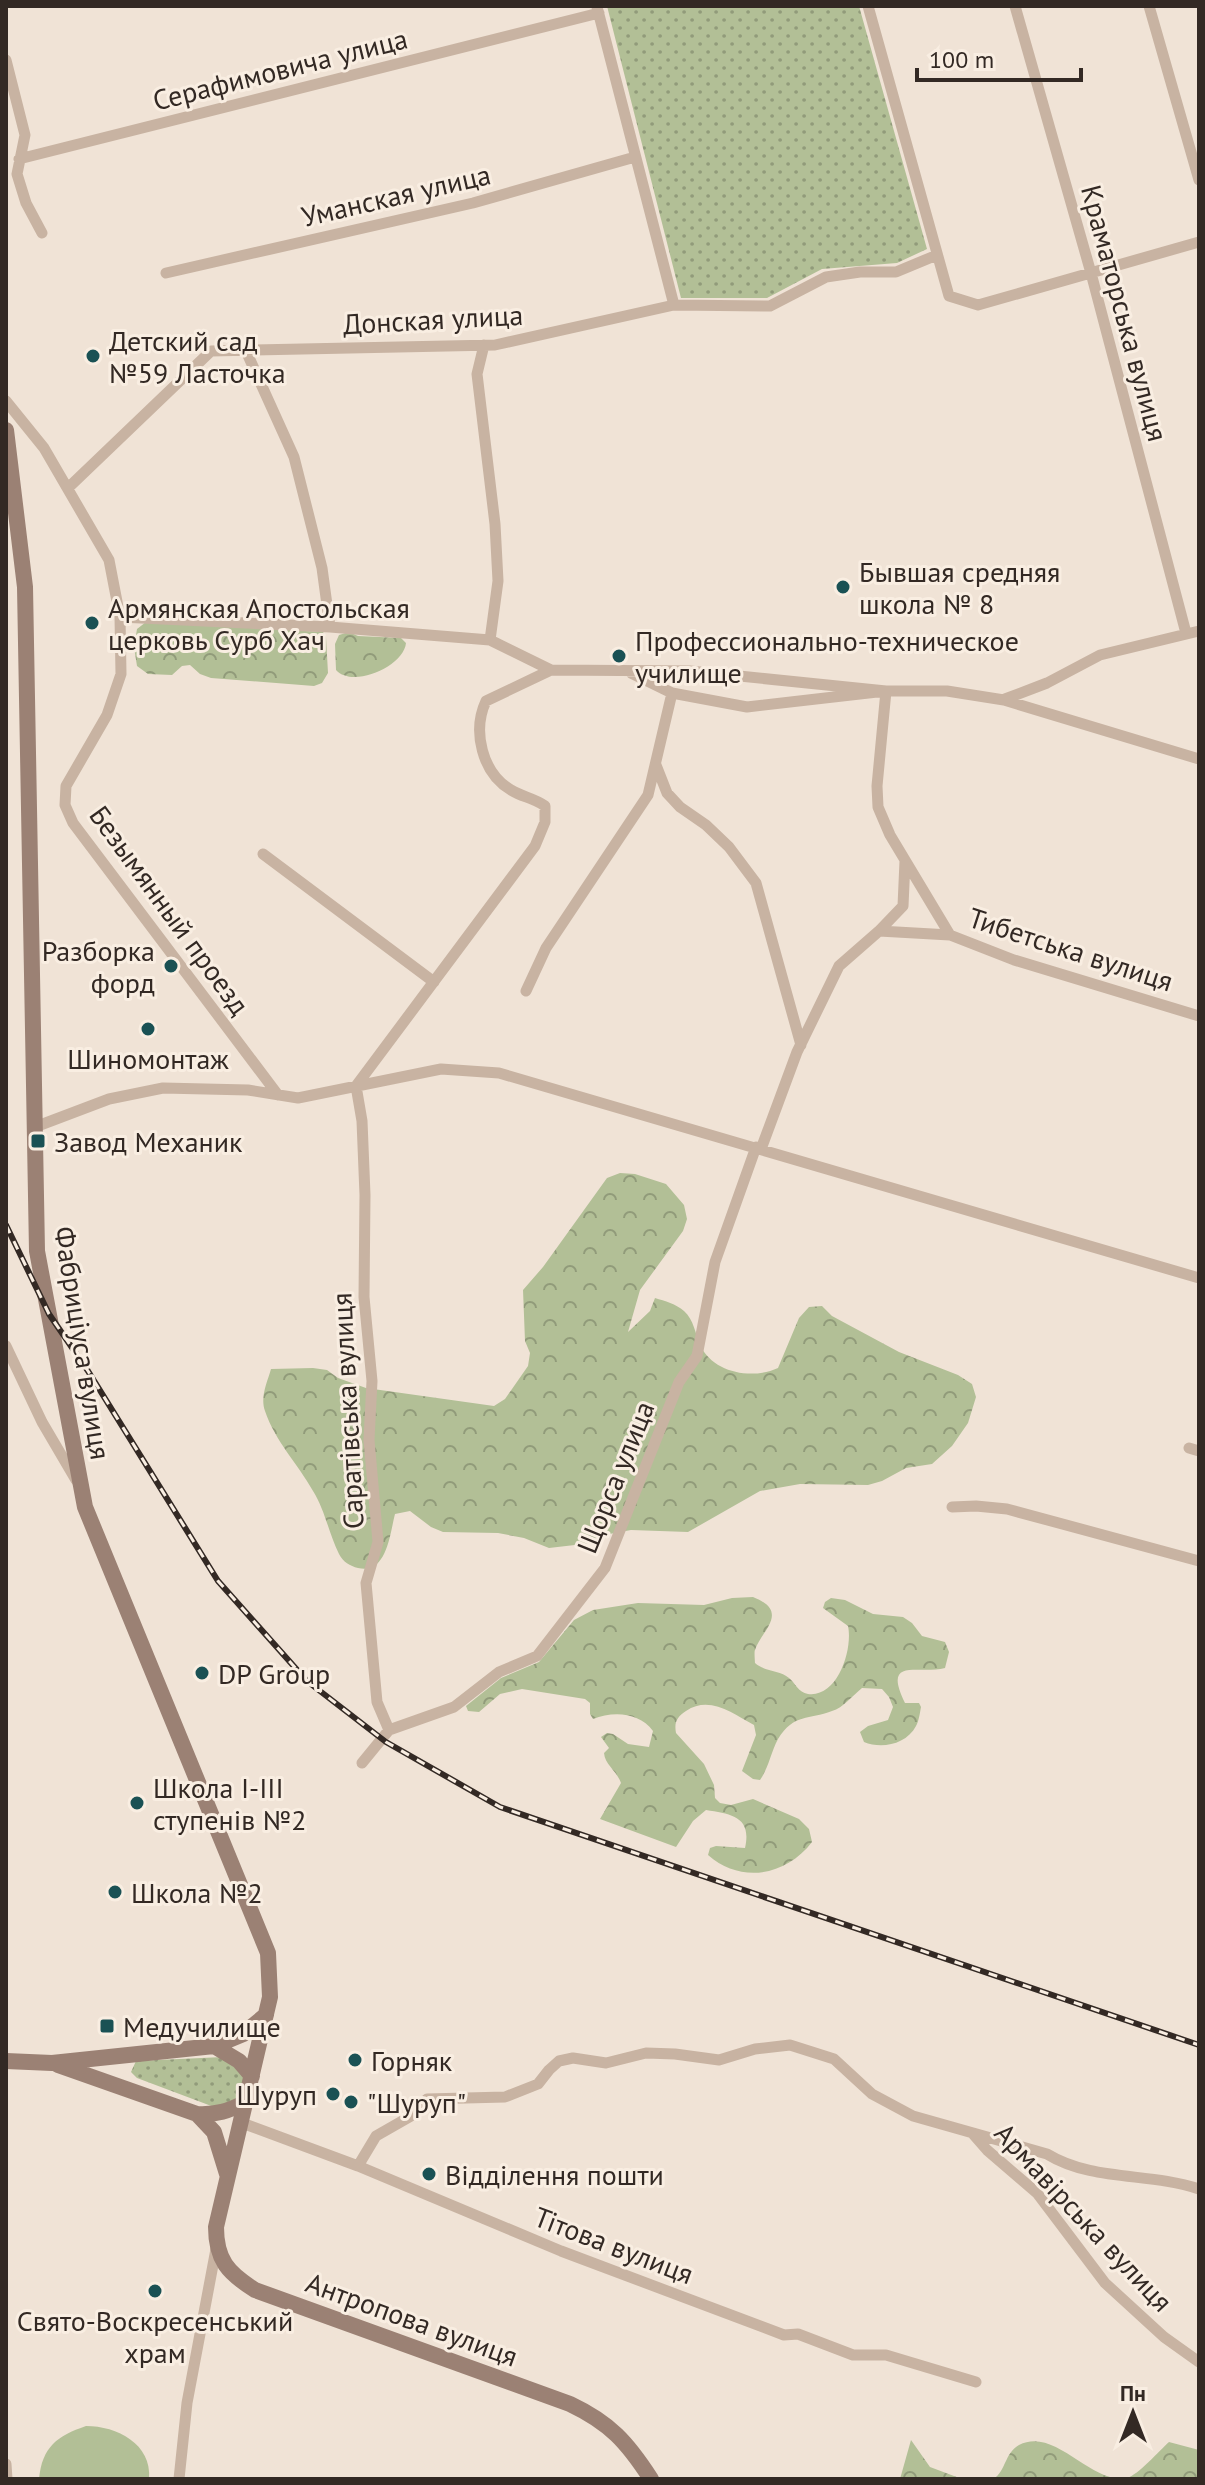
<svg xmlns="http://www.w3.org/2000/svg" width="1205" height="2485" font-family="'PT Sans',sans-serif">
	<defs>
		<pattern id="grass-dots" width="8" height="8" patternUnits="userSpaceOnUse" patternTransform="scale(2)"><rect width="8" height="8" fill="#b2bf96"/><path d="M2 2h.1M6 6h.1" fill="none" stroke="#919b7a" stroke-width="1.8" stroke-linecap="round"/></pattern>
		<pattern id="forest-crowns" width="20" height="18" patternUnits="userSpaceOnUse" patternTransform="scale(2)"><rect width="20" height="18" fill="#b2bf96"/><path d="M2 6a3 3 0 1 1 6 0M12 15a3 3 0 1 1 6 0" fill="none" stroke="#919b7a"/></pattern>
	</defs>
	<rect width="100%" height="100%" fill="#f0e3d6"/>
	<path fill="url(#grass-dots)" d="M607 6H859L927 249 897 263 822 269 767 298H681Z
		M223 2057 244 2074V2086L234 2103 214 2107 137 2078 131 2072 136 2061Z"/>
	<path fill="url(#forest-crowns)" d="M146 622 323 632 326 637 328 673 322 683 314 686 211 678 200 674 190 665 182 666 172 675 148 674 137 666 134 647 137 629Z
		M349 632 358 636 401 638 406 643C404 666 353 689 336 670L335 644 339 635Z
		M620 1173 635 1174 666 1184 684 1205 687 1219 683 1231 640 1290 628 1332 650 1311 655 1298C665 1301 676 1304 684 1311 694 1320 695 1333 700 1345 713 1373 752 1380 778 1368L799 1318 809 1307 822 1306 832 1316 899 1352 958 1375 972 1384 976 1397 968 1423 952 1446 932 1464 906 1468 882 1481 868 1485 800 1484 760 1491 688 1532 631 1530 604 1535 592 1543 549 1548 524 1538 498 1533 443 1532 431 1527 410 1511 395 1514C390 1533 387 1575 358 1568 350 1566 343 1562 339 1554 329 1534 325 1510 313 1491 298 1464 275 1441 265 1411 260 1397 267 1383 271 1369L313 1368 327 1370 338 1378 366 1388 494 1406 505 1399 528 1366 530 1353 525 1341 523 1290 543 1267 607 1178Z
		M753 1597C791 1612 761 1631 755 1650 754 1651 755 1662 755 1663 765 1672 780 1670 789 1678 796 1684 798 1692 808 1694 838 1698 853 1649 848 1626L823 1608 825 1602 831 1598 845 1600 873 1614 903 1617 912 1623 922 1636 945 1642 949 1652 945 1668C918 1675 882 1656 905 1703H919L921 1707C920 1712 919 1721 916 1726 906 1745 881 1749 864 1742L860 1732 868 1726 888 1720 893 1707 889 1697 882 1689 862 1688C853 1695 843 1708 832 1711 809 1720 794 1713 778 1739 771 1752 769 1767 760 1780L753 1779 742 1771 756 1735 754 1725C733 1714 710 1695 686 1711 677 1717 674 1722 676 1733L704 1764 714 1785 715 1798 720 1803 731 1805 753 1799 799 1819 809 1829 812 1842C786 1876 741 1884 708 1855L710 1848 716 1846 745 1848C752 1817 732 1814 706 1810L693 1821 676 1847 600 1819 621 1783C617 1771 605 1765 604 1753L609 1748 601 1737 607 1733 613 1734 628 1744 649 1747 653 1731C639 1712 613 1711 593 1719L590 1714V1703L585 1699 522 1689 500 1694 479 1712 468 1711 466 1706 501 1678 539 1662 574 1620 593 1610 638 1603 704 1605 732 1598Z
		M911 2440 930 2467 962 2479H900Z
		M1169 2442 1199 2450V2479H994C1006 2470 1005 2453 1019 2445 1055 2426 1091 2485 1127 2478 1138 2475 1159 2451 1169 2442Z"/>
	<path fill="#b2bf96" d="M86 2426C117 2426 152 2444 149 2479H39C42 2447 57 2436 86 2426Z"/>
	<g fill="none" stroke-linecap="round" stroke-linejoin="round">
		<path stroke="#c8b3a2" stroke-width="11" d="M868 6 949 296 978 305 1199 242
			M1015 6 1091 273 1186 633
			M1149 6 1199 180
			M597 7 674 305
			M6 60 25 135 17 174 26 203 42 233
			M19 159 599 13
			M166 273 473 203 635 157
			M484 345 477 374 495 524 498 581 490 640
			M246 351 294 457 322 568 330 627
			M6 401 44 448 109 560 120 617 121 674 107 715 66 786 65 805 73 823 278 1095
			M68 488 211 351 495 345 674 305 770 306 826 277 860 272H896L937 255
			M120 617 330 627 490 640 551 670 690 671 886 691H947L1004 700 1199 759
			M631 673 672 693 747 707 886 691 877 786 878 807 890 835 950 935 1014 960 1199 1016
			M1005 699 1047 683 1100 655 1199 631
			M656 765 667 793 680 807 706 825 729 847 756 883 801 1045
			M263 854 434 982
			M879 931 903 906 905 861
			M526 991 546 948 648 795 672 693
			M35 1127 109 1099 163 1088 248 1090 298 1098 441 1069 499 1073 1199 1278
			M761 1149 797 1052 839 966 879 931 950 935
			M6 1346 42 1422 76 1480
			M1189 1448 1199 1451
			M952 1507 976 1506 1007 1509 1199 1561
			M389 1730 377 1702 366 1583 378 1542 369 1440 372 1381 364 1297 365 1195 362 1121 356 1086 535 846 545 822V806C534 798 522 797 511 790 482 773 472 731 486 701L551 670
			M362 1763 389 1730 454 1707 499 1672 537 1656 605 1568 679 1382 697 1356 715 1262 756 1147
			M242 2123 358 2166 561 2251 784 2335 798 2334 853 2355H886L976 2382
			M973 2134 987 2150 1037 2193 1105 2283 1164 2337 1199 2362
			M358 2166 376 2136 411 2116 427 2099 505 2097 538 2084 549 2070 559 2061 573 2058 606 2063 646 2053 675 2054 719 2060 755 2049 790 2045 834 2059 872 2094 913 2116 1047 2154C1093 2182 1149 2172 1199 2189
			M6 2464 7 2479
			M179 2479 187 2403 216 2249"/>
		<path stroke="#9b8174" stroke-width="16" d="M6 430 25 587 37 1251 85 1507 268 1953 270 1997 216 2227C216 2260 228 2273 255 2290L570 2404C610 2423 627 2442 651 2479
			M214 2046 239 2061 252 2076
			M6 2061 52 2063 214 2046 243 2034 266 2015
			M58 2065 197 2114C216 2115 229 2111 246 2102
			M197 2114 214 2132 227 2174"/>
		<defs>
			<path id="rail" d="M6 1225 49 1314 88 1371 218 1581 307 1681 386 1742 500 1807 1199 2045"/>
		</defs>
		<use href="#rail" stroke="#332924" stroke-width="6"/>
		<use href="#rail" stroke="#f9eee2" stroke-width="3" stroke-dasharray="9" stroke-linecap="butt"/>
	</g>
	<g fill="#1a5154" stroke="#f9eee2" stroke-width="3">
		<circle cx="93" cy="356" r="8"/>
		<circle cx="843" cy="587" r="8"/>
		<circle cx="92" cy="623" r="8"/>
		<circle cx="619" cy="656" r="8"/>
		<circle cx="171" cy="966" r="8"/>
		<circle cx="148" cy="1029" r="8"/>
		<rect x="30" y="1133" width="16" height="16" rx="4"/>
		<circle cx="202" cy="1673" r="8"/>
		<circle cx="137" cy="1803" r="8"/>
		<circle cx="115" cy="1892" r="8"/>
		<rect x="99" y="2018" width="16" height="16" rx="4"/>
		<circle cx="355" cy="2060" r="8"/>
		<circle cx="333" cy="2094" r="8"/>
		<circle cx="351" cy="2102" r="8"/>
		<circle cx="429" cy="2174" r="8"/>
		<circle cx="155" cy="2291" r="8"/>
	</g>
	<g text-anchor="middle" dominant-baseline="central" stroke-width="6" stroke-linejoin="round" paint-order="stroke">
		<g font-size="28" fill="#332924" stroke="#f9eee2">
			<text transform="translate(280 69) rotate(-14)">Серафимовича улица</text>
			<text transform="translate(396 195) rotate(-13)">Уманская улица</text>
			<text transform="translate(1125 313) rotate(75)">Краматорська вулиця</text>
			<text transform="translate(433 319) rotate(-3)">Донская улица</text>
			<text transform="translate(170 910) rotate(54)">Безымянный проезд</text>
			<text transform="translate(1071 949) rotate(18)">Тибетська вулиця</text>
			<text transform="translate(83 1343) rotate(81)">Фабриціуса вулиця</text>
			<text transform="translate(347 1411) rotate(-93)">Саратівська вулиця</text>
			<text transform="translate(615 1477) rotate(-68)">Щорса улица</text>
			<text transform="translate(1084 2217) rotate(47)">Армавірська вулиця</text>
			<text transform="translate(614 2245) rotate(21)">Тітова вулиця</text>
			<text transform="translate(412 2319) rotate(20)">Антропова вулиця</text>
		</g>
		<g font-size="28" fill="#332924" stroke="#f9eee2" text-anchor="start">
			<text x="109" y="340">Детский сад<tspan x="109" dy="32">№59 Ласточка</tspan></text>
			<text x="859" y="571">Бывшая средняя<tspan x="859" dy="32">школа № 8</tspan></text>
			<text x="108" y="607">Армянская Апостольская<tspan x="108" dy="32">церковь Сурб Хач</tspan></text>
			<text x="635" y="640">Профессионально-техническое<tspan x="635" dy="32">училище</tspan></text>
			<text x="155" y="950" text-anchor="end">Разборка<tspan x="155" dy="32">форд</tspan></text>
			<text x="148" y="1058" text-anchor="middle">Шиномонтаж</text>
			<text x="54" y="1141">Завод Механик</text>
			<text x="218" y="1673">DP Group</text>
			<text x="153" y="1787">Школа I-III<tspan x="153" dy="32">ступенів №2</tspan></text>
			<text x="131" y="1892">Школа №2</text>
			<text x="123" y="2026">Медучилище</text>
			<text x="371" y="2060">Горняк</text>
			<text x="317" y="2094" text-anchor="end">Шуруп</text>
			<text x="367" y="2102">"Шуруп"</text>
			<text x="445" y="2174">Відділення пошти</text>
			<text x="155" y="2320" text-anchor="middle">Свято-Воскресенський<tspan x="155" dy="32">храм</tspan></text>
		</g>
	</g>
	<rect width="1205" height="2485" fill="none" stroke="#332924" stroke-width="16"/>
	<g transform="translate(1133 2413)" stroke="#f9eee2" stroke-width="6" paint-order="stroke">
	<path d="M0-6L14 30L0 20L-14 30Z" fill="#332924"/>
	<text y="-12" font-size="22" font-weight="bold" text-anchor="middle" fill="#332924">Пн</text>
	</g>
	<path d="M917 68v12h164v-12" fill="none" stroke="#332924" stroke-width="4"/>
	<text x="929" y="68" font-size="24" fill="#332924" stroke="#f9eee2" stroke-width="6" paint-order="stroke">100 m</text>
</svg>
